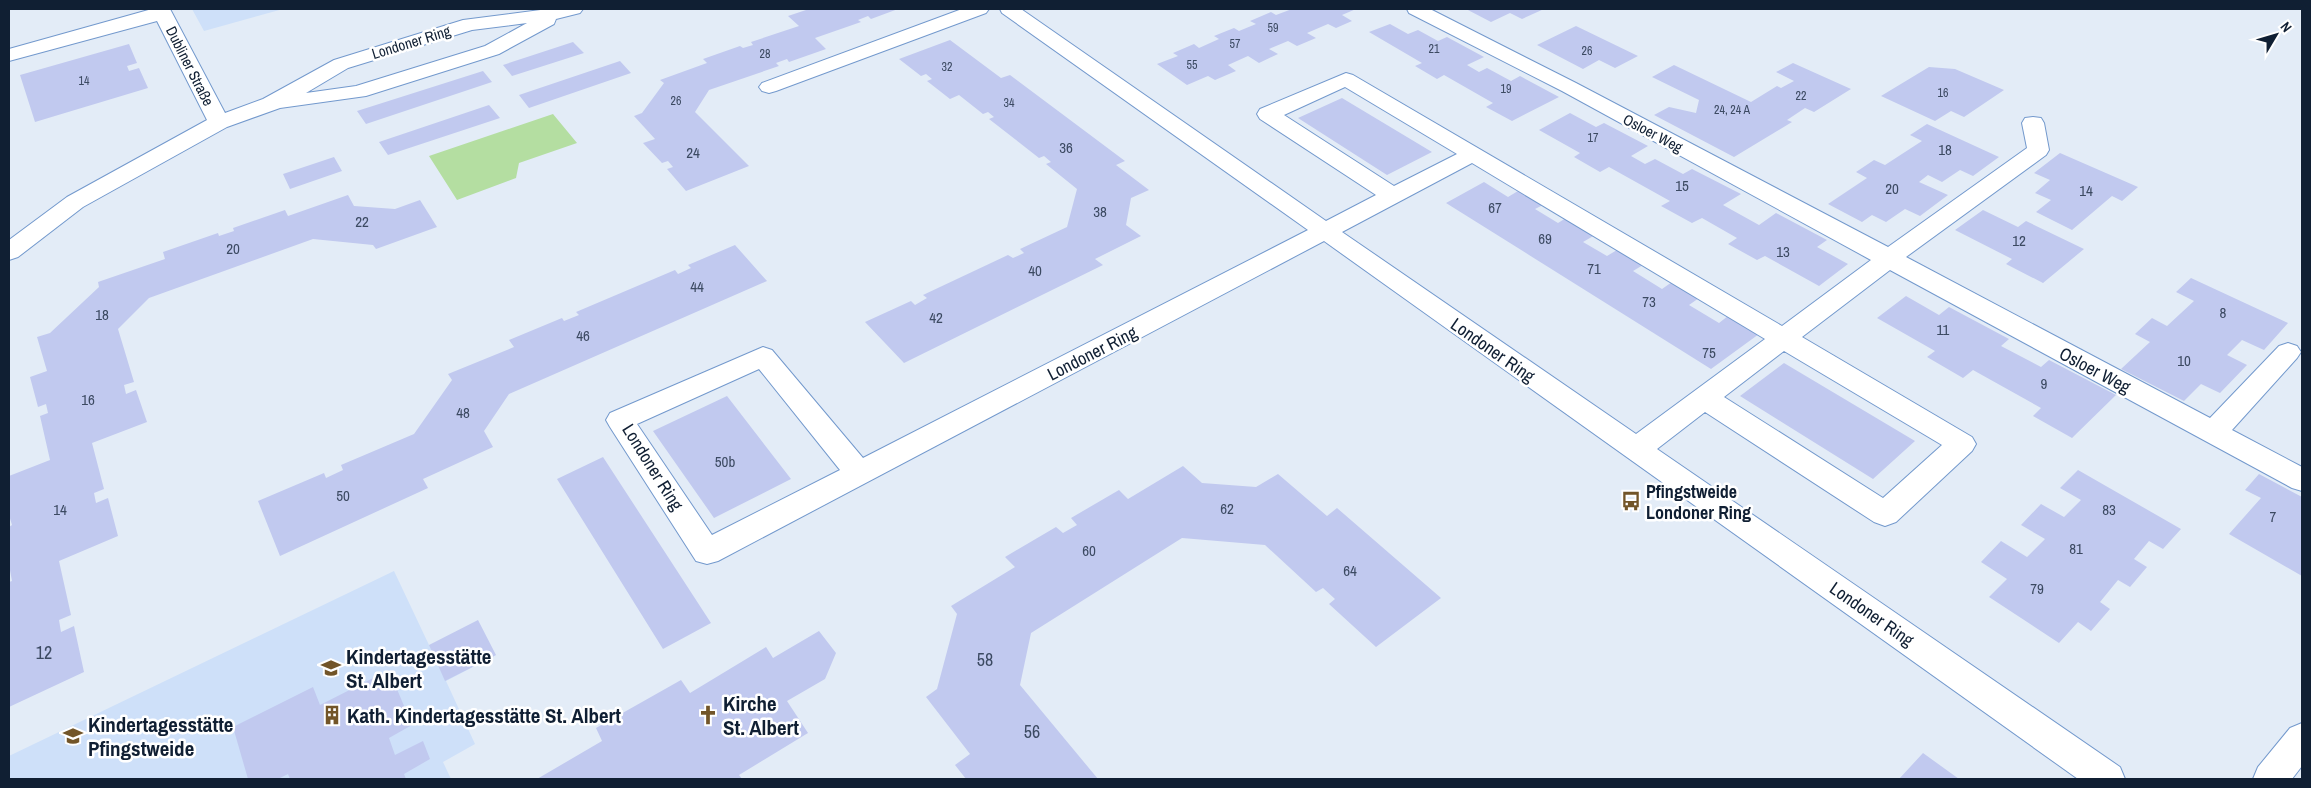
<svg xmlns="http://www.w3.org/2000/svg" width="2311" height="788" font-family="'Archivo Narrow',sans-serif">
	<rect width="100%" height="100%" fill="#e3ecf7"/>
	<path fill="#cee0f9" d="M192 9H283L204 31Z
		M394 571 429 645 496 655 446 681 475 744 443 762 451 779H9V756Z"/>
	<path fill="#b4dea1" d="M553 114 577 143 519 163 516 178 457 200 429 156Z"/>
	<path fill="#c1c9ef" d="M809 9H898L871 19 868 16 858 20 861 22 815 38 826 49 789 62 787 59 776 63 779 66 709 90 695 112 749 166 686 191 667 169 673 167 668 161 662 163 643 143 655 139 634 116 642 113 664 83 660 80 707 63 703 59 740 46 743 48 753 45 751 42 799 26 788 16Z
		M1292 9H1356L1342 15 1352 21 1336 28 1328 24 1307 33 1316 38 1297 46 1288 41 1269 49 1278 54 1259 63 1248 56 1228 65 1236 71 1215 80 1208 76 1187 85 1157 64 1178 56 1173 53 1194 44 1199 48 1219 39 1214 36 1234 28 1239 31 1256 24 1250 21 1271 12 1276 15Z
		M1466 9H1544L1522 19 1510 13 1491 22Z
		M1390 24 1408 34 1418 30 1438 41 1447 37 1484 57 1467 65 1479 72 1487 68 1511 81 1520 76 1559 97 1512 121 1486 107 1493 103 1444 75 1437 79 1415 66 1422 63 1369 32Z
		M1576 26 1638 56 1615 68 1599 60 1583 69 1537 45Z
		M950 40 1001 78 1010 75 1125 161 1116 165 1149 190 1131 198 1126 225 1141 236 1095 259 1103 265 904 363 865 322 911 301 915 305 927 298 923 295 1008 255 1013 258 1024 253 1020 249 1067 227 1077 189 1046 164 1051 162 1044 156 1039 158 989 119 994 117 988 112 983 114 959 95 950 99 927 81 932 79 926 74 921 76 899 59Z
		M573 42 584 53 512 76 503 65Z
		M129 44 137 63 127 66 129 71 139 68 148 88 35 122 20 75Z
		M620 61 631 73 529 108 519 95Z
		M1793 63 1851 89 1814 112 1805 108 1787 120 1792 122 1734 157 1654 115 1669 107 1696 113 1699 100 1652 77 1674 65 1751 102 1777 86 1781 88 1794 81 1776 72Z
		M1929 67 1955 69 2004 90 1964 117 1951 111 1935 121 1881 96Z
		M483 71 492 82 366 124 357 111Z
		M1342 98 1432 152 1387 175 1298 118Z
		M489 105 500 118 388 155 379 142Z
		M1570 113 1596 127 1604 123 1648 146 1631 156 1645 164 1655 159 1683 174 1692 169 1741 194 1723 205 1759 225 1776 213 1827 240 1817 247 1848 264 1819 286 1765 256 1757 260 1728 244 1737 238 1702 218 1692 223 1661 206 1670 201 1609 167 1600 172 1574 157 1580 153 1539 130Z
		M1927 124 1999 157 1973 176 1960 170 1942 182 1928 175 1919 182 1948 195 1920 216 1905 209 1886 222 1872 215 1862 222 1828 204 1867 178 1856 172 1874 160 1885 165 1922 141 1910 135Z
		M2060 153 2138 187 2122 201 2112 196 2072 230 2036 212 2051 200 2035 193 2050 180 2034 173Z
		M334 157 342 171 290 189 283 174Z
		M1484 182 1508 197 1518 191 1543 205 1535 209 1558 223 1566 218 1595 235 1583 242 1607 256 1617 250 1643 265 1633 271 1662 289 1672 282 1699 298 1689 305 1719 323 1728 316 1759 334 1711 369 1446 203Z
		M348 195 354 206 395 209 420 200 437 227 376 249 373 245 313 239 149 298 118 329 134 382 124 385 126 394 136 390 147 422 92 443 104 489 94 493 96 503 108 498 118 536 59 561 71 615 59 620 61 632 74 626 84 672 9 707V582L12 581 9 565V527L12 525 9 515V476L50 460 40 416 48 413 46 404 38 407 30 377 47 371 37 337 50 333 99 287 98 282 165 259 163 252 218 233 219 236 234 231 233 228 285 210 288 216Z
		M1983 210 2018 227 2026 221 2084 249 2043 283 2006 264 2012 259 1955 230Z
		M735 245 767 281 509 394 484 431 493 447 423 479 428 488 280 556 258 501 324 473 326 478 343 470 341 465 414 434 452 380 448 374 514 347 509 340 562 318 564 321 579 315 576 312 675 270 678 274 691 268 688 265Z
		M2191 278 2288 323 2264 350 2242 340 2227 355 2247 365 2220 393 2201 384 2184 401 2121 369 2150 342 2135 334 2152 318 2167 326 2194 301 2176 292Z
		M1906 296 1939 315 1949 307 2009 339 2001 346 2041 367 2049 360 2116 395 2072 438 2033 416 2041 408 1973 370 1963 378 1927 357 1935 351 1877 318Z
		M1784 363 1915 441 1873 479 1740 396Z
		M727 396 791 479 714 518 653 431Z
		M603 457 711 623 663 649 557 479Z
		M1183 466 1202 483 1256 487 1278 474 1327 516 1337 508 1441 598 1376 647 1329 604 1335 599 1323 588 1316 592 1265 545 1182 538 1031 633 1020 685 1098 779H966L955 765 970 754 926 697 937 689 957 614 951 606 1015 567 1005 557 1056 527 1063 533 1077 525 1071 518 1119 490 1128 499Z
		M2078 470 2181 529 2163 549 2149 541 2134 559 2147 567 2130 587 2118 580 2100 602 2110 609 2091 631 2078 622 2059 643 1989 597 2007 579 1981 562 2001 541 2027 557 2045 539 2021 525 2041 504 2064 517 2081 500 2060 488Z
		M2259 474 2302 497V576L2229 534 2261 498 2245 490Z
		M478 620 496 655 445 681 429 645Z
		M819 631 836 653 825 679 787 701 808 733 739 775 742 779H537L602 741 596 728 681 680 690 693 766 647 773 658Z
		M389 670 412 725 389 738 395 755 423 741 430 759 404 774 406 779H290L288 774 278 779H248L233 727 313 687 320 705Z
		M1923 753 1959 779H1899Z"/>
	<g fill="none" stroke-linecap="round" stroke-linejoin="round">
		<defs>
			<path id="minor" d="M152 9H170L225 113 263 99 334 60 463 20 548 9H583L580 13 556 19 554 24 499 54 366 96 280 108 227 127 83 207 18 257 9 260V240L67 197 207 120 157 21 9 61V49ZM527 23 485 46 356 86 306 93 348 68 472 30Z
				M962 9H989L986 13 776 91 769 93 762 91 759 87 762 83Z
				M1000 9H1021L1326 221 1376 195 1260 119 1257 114 1260 109 1346 73 1353 75 1782 326 1871 260 1562 91 1409 13 1407 9H1430L1576 83 1888 247 2027 148 2022 123 2025 118 2033 117 2041 118 2044 123 2049 150 2046 155 1906 257 2210 418 2279 346 2288 343 2297 346 2301 352 2297 358 2232 430 2302 467V491L2292 488 1890 270 1802 337 1972 437 1976 444 1972 451 1896 522 1885 526 1874 522 1705 412 1657 449 2120 767 2125 779H2078L1324 241 718 561 707 564 696 561 610 427 606 420 610 413 763 347 772 350 863 458 1308 230 1002 13ZM1345 87 1457 154 1394 186 1284 115ZM1472 163 1765 339 1636 434 1342 232ZM1784 351 1942 445 1883 498 1724 397ZM759 369 840 470 712 535 637 424Z
				M2302 723V766L2292 779H2253L2258 767 2290 728Z"/>
		</defs>
		<use href="#minor" stroke="#7399cd" stroke-width="2"/>
		<use href="#minor" fill="#fff" fill-rule="evenodd"/>
	</g>
	<defs>
		<symbol id="bus-bare" viewBox="-9 -9 18 18"><path d="M-5-6H5V4H4V6H2V4H-2V6H-4V4H-5ZM-3.5-4V0h7V-4ZM-3.5 1.2v1.5H-2V1.2ZM2 1.2v1.5H3.5V1.2Z" fill="#725529" stroke="#fff" stroke-width="2.5" paint-order="stroke"/></symbol>
		<symbol id="school-bare" viewBox="-9 -9 18 18"><path d="M0-5L7-2L0 1L-7-2ZM-4 1L0 2.5L4 1V4Q0 6-4 4Z" fill="#725529" stroke="#fff" stroke-width="2.5" paint-order="stroke"/></symbol>
		<symbol id="building-bare" viewBox="-9 -9 18 18"><path d="M-4-6H4V6H1V3H-1V6H-4ZM-2.5-4.3h1.7v1.8h-1.7ZM.8-4.3h1.7v1.8H.8ZM-2.5-1h1.7V.8h-1.7ZM.8-1h1.7V.8H.8Z" fill="#725529" stroke="#fff" stroke-width="2.5" paint-order="stroke"/></symbol>
		<symbol id="church-bare" viewBox="-9 -9 18 18"><path d="M-1.2-6h2.4v3.5h3.3v2.4h-3.3V6h-2.4V-.1h-3.3v-2.4h3.3Z" fill="#725529" stroke="#fff" stroke-width="2.5" paint-order="stroke"/></symbol>
	</defs>
	<g fill-rule="evenodd">
		<use href="#bus-bare" x="1617" y="487" width="28" height="28"/>
		<use href="#school-bare" x="317" y="654" width="28" height="28"/>
		<use href="#building-bare" x="318" y="701" width="28" height="28"/>
		<use href="#church-bare" x="694" y="701" width="28" height="28"/>
		<use href="#school-bare" x="59" y="722" width="28" height="28"/>
	</g>
	<g text-anchor="middle" dominant-baseline="central" stroke-width="5" stroke-linejoin="round" paint-order="stroke">
		<g font-size="12" fill="#3c4a62">
			<text x="1273" y="28">59</text>
			<text x="1235" y="44">57</text>
			<text x="1434" y="49">21</text>
			<text x="1587" y="51">26</text>
			<text x="765" y="54">28</text>
			<text x="1192" y="65">55</text>
			<text x="947" y="67">32</text>
			<text x="84" y="81">14</text>
			<text x="1506" y="89">19</text>
			<text x="1943" y="93">16</text>
			<text x="1801" y="96">22</text>
			<text x="676" y="101">26</text>
			<text x="1009" y="103">34</text>
			<text x="1732" y="110">24, 24 A</text>
			<text x="1593" y="138">17</text>
		</g>
		<g font-size="15" fill="#101f33" stroke="#fff">
			<text transform="translate(411 42) rotate(-17)">Londoner Ring</text>
			<text transform="translate(190 66) rotate(63)">Dubliner Straße</text>
			<text transform="translate(1653 133) rotate(28)">Osloer Weg</text>
		</g>
		<g font-size="15" fill="#3c4a62">
			<text x="1066" y="147">36</text>
			<text x="1945" y="149">18</text>
			<text x="693" y="152">24</text>
			<text x="1682" y="185">15</text>
			<text x="1892" y="188">20</text>
			<text x="2086" y="190">14</text>
			<text x="1495" y="207">67</text>
			<text x="1100" y="211">38</text>
			<text x="362" y="221">22</text>
			<text x="1545" y="238">69</text>
			<text x="2019" y="240">12</text>
			<text x="233" y="248">20</text>
			<text x="1783" y="251">13</text>
			<text x="1594" y="268">71</text>
			<text x="1035" y="270">40</text>
			<text x="697" y="286">44</text>
			<text x="1649" y="301">73</text>
			<text x="2223" y="312">8</text>
			<text x="102" y="314">18</text>
			<text x="936" y="317">42</text>
			<text x="1943" y="329">11</text>
			<text x="583" y="335">46</text>
			<text x="1709" y="352">75</text>
			<text x="2184" y="360">10</text>
			<text x="2044" y="383">9</text>
			<text x="88" y="399">16</text>
			<text x="463" y="412">48</text>
			<text x="725" y="461">50b</text>
			<text x="343" y="495">50</text>
			<text x="1227" y="508">62</text>
			<text x="60" y="509">14</text>
			<text x="2109" y="509">83</text>
			<text x="2273" y="516">7</text>
			<text x="2076" y="548">81</text>
			<text x="1089" y="550">60</text>
			<text x="1350" y="570">64</text>
			<text x="2037" y="588">79</text>
		</g>
		<g font-size="18" fill="#101f33" stroke="#fff">
			<text transform="translate(1493 350) rotate(35)">Londoner Ring</text>
			<text transform="translate(1092 353) rotate(-27)">Londoner Ring</text>
			<text transform="translate(2095 370) rotate(28)">Osloer Weg</text>
			<text transform="translate(653 467) rotate(58)">Londoner Ring</text>
			<text transform="translate(1872 614) rotate(35)">Londoner Ring</text>
		</g>
		<g font-size="18" font-weight="bold" fill="#101f33" stroke="#fff" text-anchor="start">
			<text x="1646" y="491">Pfingstweide<tspan x="1646" dy="21">Londoner Ring</tspan></text>
		</g>
		<g font-size="18" fill="#3c4a62">
			<text x="44" y="652">12</text>
			<text x="985" y="659">58</text>
			<text x="1032" y="731">56</text>
		</g>
		<g font-size="21" font-weight="bold" fill="#101f33" stroke="#fff" text-anchor="start">
			<text x="346" y="656">Kindertagesstätte<tspan x="346" dy="24">St. Albert</tspan></text>
			<text x="723" y="703">Kirche<tspan x="723" dy="24">St. Albert</tspan></text>
			<text x="347" y="715">Kath. Kindertagesstätte St. Albert</text>
			<text x="88" y="724">Kindertagesstätte<tspan x="88" dy="24">Pfingstweide</tspan></text>
		</g>
	</g>
	<rect width="2311" height="788" fill="none" stroke="#101f33" stroke-width="20"/>
	<g transform="translate(2276 35) rotate(52)" stroke="#ffffff" stroke-width="4" paint-order="stroke">
	<path d="M0-4L9 19L0 12L-9 19Z" fill="#101f33"/>
	<text y="-8" font-size="14" font-weight="bold" text-anchor="middle" fill="#101f33">N</text>
	</g>
</svg>
